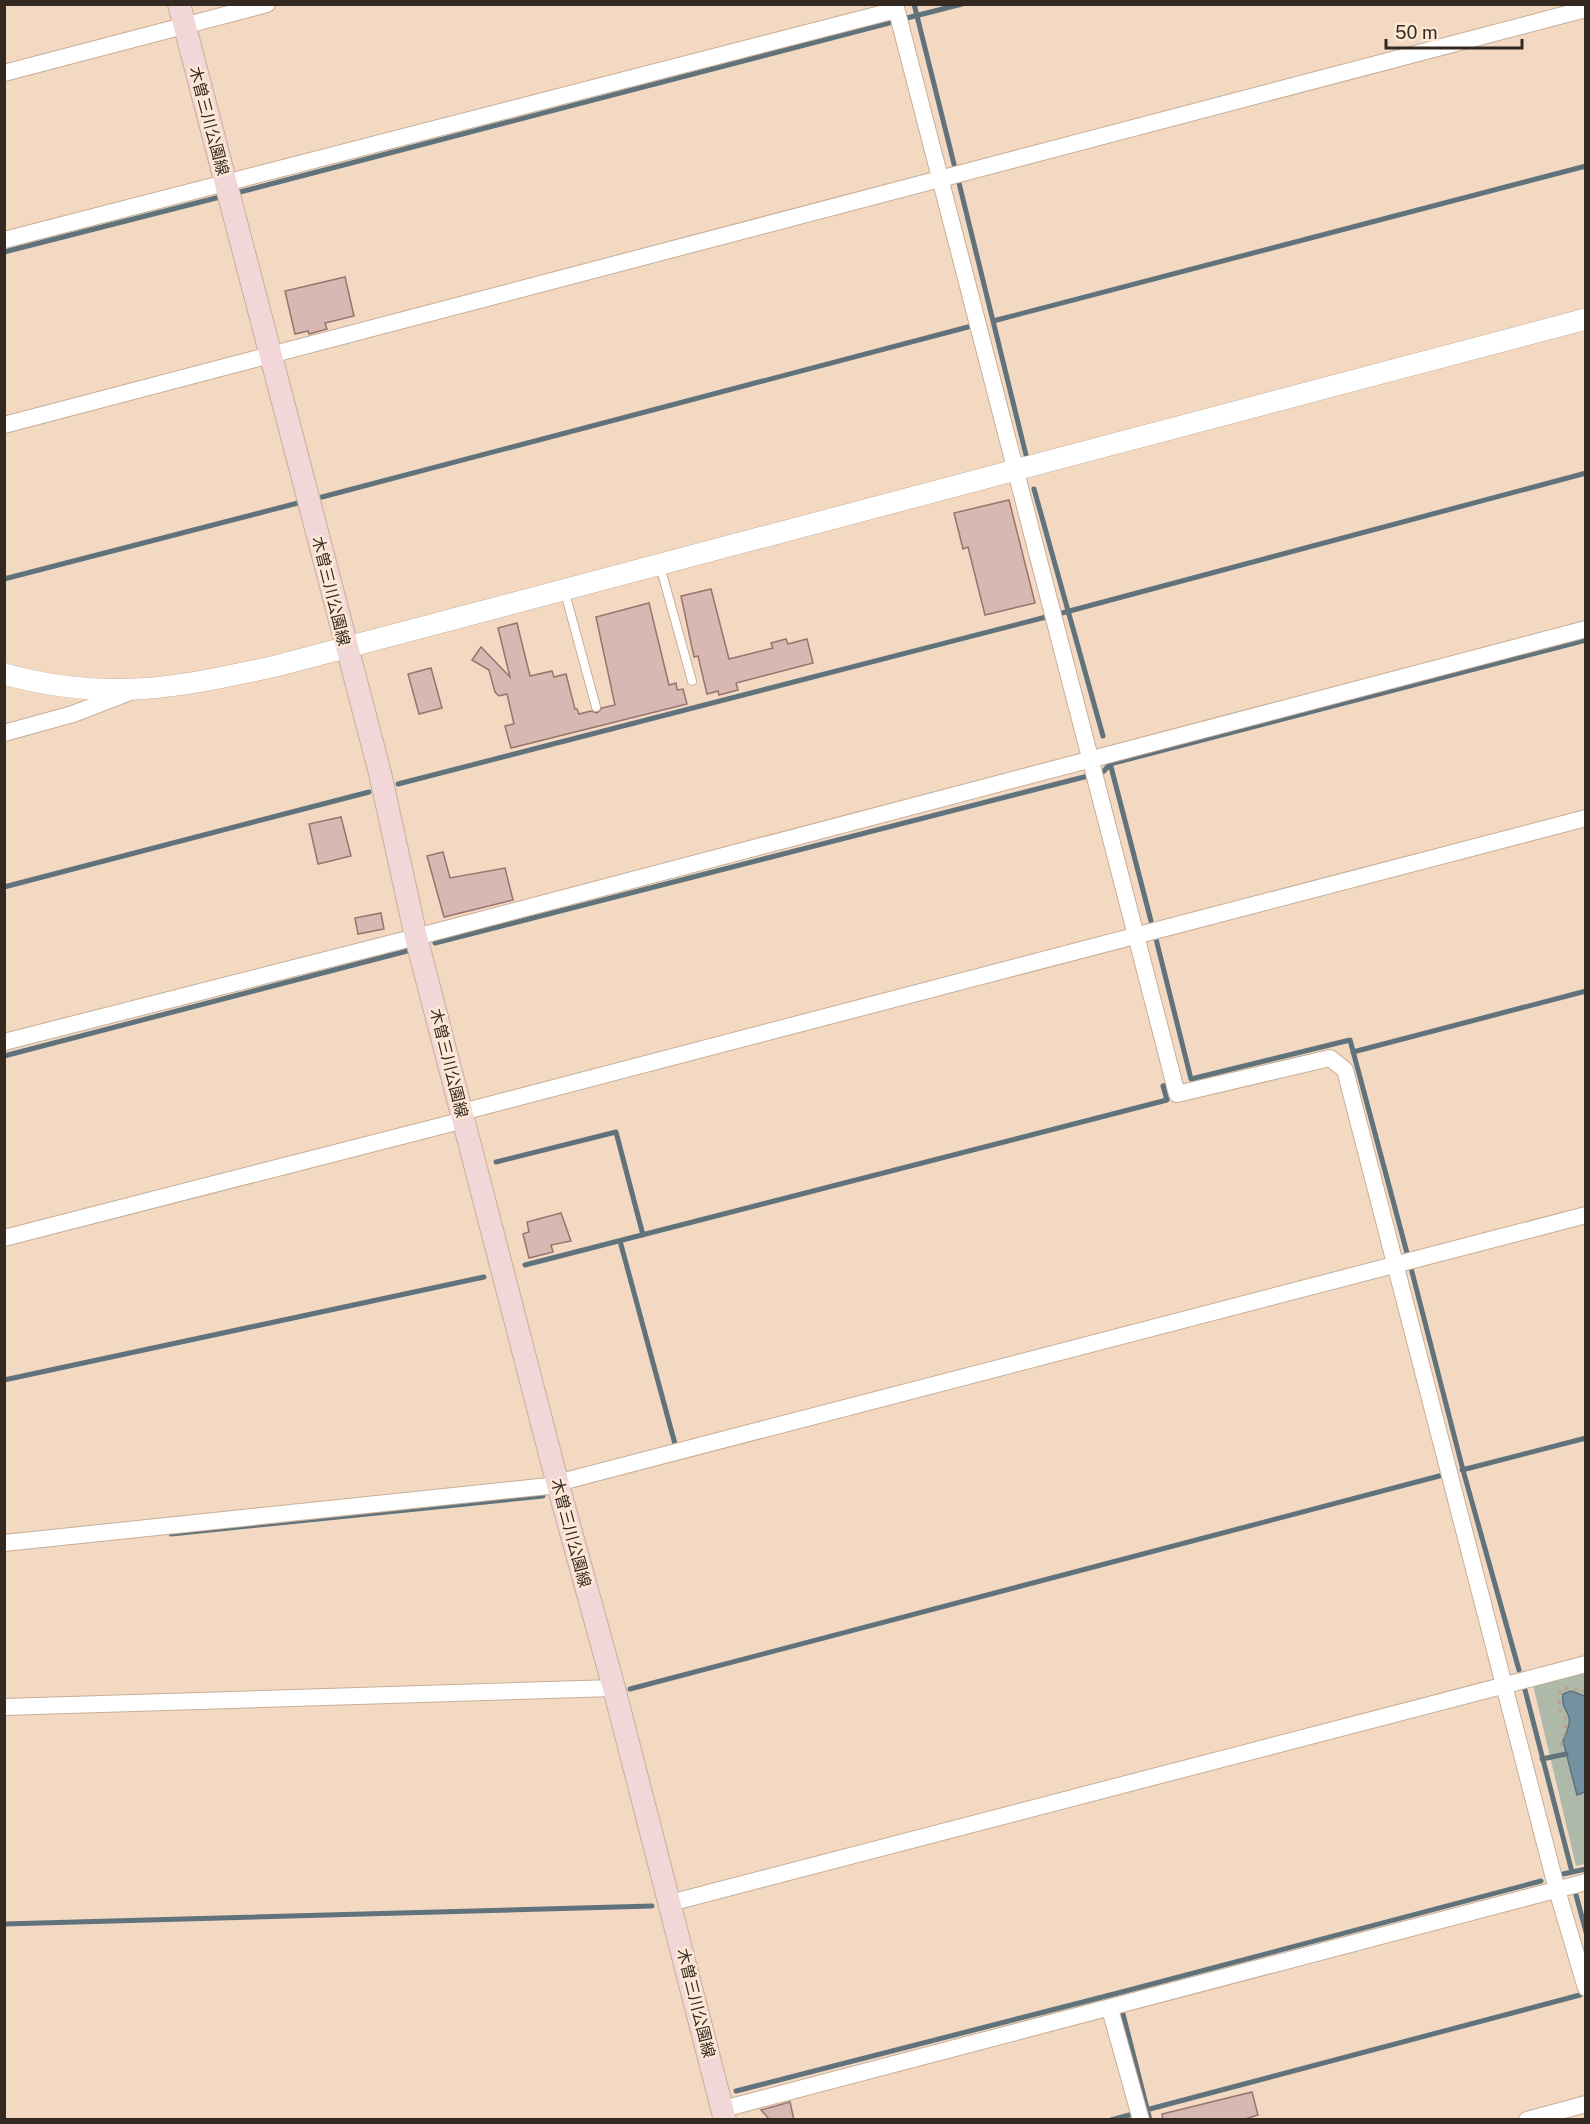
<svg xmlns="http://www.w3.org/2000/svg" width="1590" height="2124" font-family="'Public Sans','Noto Sans JP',sans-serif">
	<rect width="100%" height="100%" fill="#f3d9c2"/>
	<path fill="#afb9a9" d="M1585 1671V1864L1576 1866 1533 1685Z"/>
	<path fill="#7491a1" stroke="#60727b" stroke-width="1.5" d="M1571 1691 1585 1696V1792L1577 1795 1563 1741C1579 1707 1560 1718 1563 1694Z"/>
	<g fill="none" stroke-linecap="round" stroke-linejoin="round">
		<path stroke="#60727b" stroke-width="5" d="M914 4 955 168
			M907 18 962 4
			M959 183 1026 455
			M240 192 889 23
			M4 252 220 197
			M993 321 1586 166
			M1034 489 1103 736
			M322 497 968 327
			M4 579 298 503
			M1062 613 1586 473
			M1110 763 1151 921
			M1104 771 1110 764 1586 640
			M398 784 1046 617
			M4 887 369 792
			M1155 935 1191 1079 1350 1040 1407 1253
			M435 943 1088 776
			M1353 1052 1586 991
			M4 1056 407 951
			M496 1162 616 1132 643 1235
			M620 1241 675 1444
			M525 1265 1167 1100 1163 1086 1168 1085
			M1411 1268 1463 1470 1519 1670
			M4 1380 484 1277
			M1462 1470 1586 1438
			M171 1534 543 1496
			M1524 1686 1572 1872
			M630 1689 1443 1475
			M1542 1759 1566 1754
			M1563 1874 1586 1869
			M1576 1895 1586 1932
			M4 1924 652 1906
			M1123 2014 1150 2120
			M736 2091 1118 1993 1541 1881
			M1146 2110 1580 1995
			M1111 2120 1133 2114"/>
	</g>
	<path fill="#d9b7b2" stroke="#967570" stroke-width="1.5" d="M345 277 354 316 325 323 327 329 309 334 308 331 295 334 285 291Z
		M1009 500 1035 603 985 615 968 547 963 549 954 513Z
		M711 589 729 659 773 648 771 643 786 639 788 644 807 639 813 663 736 683 738 690 719 695 718 691 707 694 698 656 694 657 681 596Z
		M649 603 669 685 676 683 677 690 683 689 687 704 511 748 505 726 514 724 507 694 499 696 495 692 489 670 472 660 481 647 510 677 498 628 517 623 530 676 552 671 554 677 566 674 575 709H577L579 714 591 711 597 713 602 708 615 705 596 617Z
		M431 668 442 708 419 714 408 674Z
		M341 817 351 856 318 864 309 824Z
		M443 852 450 878 505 868 513 900 444 917 427 856Z
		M381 913 384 929 358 934 355 918Z
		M561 1213 571 1241 551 1245 553 1252 529 1258 523 1234 529 1232 527 1222Z
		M1252 2092 1258 2115 1242 2120H1163L1162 2114Z
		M790 2102 794 2120H770L761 2110Z"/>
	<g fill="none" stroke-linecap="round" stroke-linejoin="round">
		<defs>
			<path id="service" d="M660 566 692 681
				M564 589 596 707"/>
			<path id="minor" d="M895 4 1177 1094 1330 1058 1345 1070 1557 1890 1586 1988
				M4 73 267 4
				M4 240 896 10
				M4 425 1586 9
				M4 733 73 714 130 692
				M4 1042 416 937 1586 629
				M462 1112 1586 818
				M4 1238 464 1120
				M557 1483 1586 1215
				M4 1543 558 1485
				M4 1707 614 1688
				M670 1903 1586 1664
				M1110 2009 1141 2120
				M723 2109 1586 1882
				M1527 2120 1586 2104"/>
			<path id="tertiary" d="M4 674C106 702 176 688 276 666L1586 319"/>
			<path id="secondary" d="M179 4 380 773 416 937 558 1485 614 1688 725 2120"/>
		</defs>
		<use href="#service" stroke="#c7ae98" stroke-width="10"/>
		<use href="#minor" stroke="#c7ae98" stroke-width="18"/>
		<use href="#tertiary" stroke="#c7ae98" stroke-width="22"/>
		<use href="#secondary" stroke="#c7ae98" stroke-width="24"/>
		<path stroke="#b8a391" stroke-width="3" stroke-dasharray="4.5 4.5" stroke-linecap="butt" d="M1561 1746 1567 1721 1559 1708 1560 1691 1567 1688 1586 1691"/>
		<use href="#service" stroke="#fff" stroke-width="8"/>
		<use href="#minor" stroke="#fff" stroke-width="16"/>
		<use href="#tertiary" stroke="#fff" stroke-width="21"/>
		<use href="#secondary" stroke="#f2d7d9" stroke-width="22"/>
	</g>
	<g text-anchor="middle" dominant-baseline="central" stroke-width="5" stroke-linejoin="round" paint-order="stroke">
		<g font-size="16" fill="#332921" stroke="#fde7d5">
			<text transform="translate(209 121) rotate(75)">木曽三川公園線</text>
			<text transform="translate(331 591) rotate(76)">木曽三川公園線</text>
			<text transform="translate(449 1063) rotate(76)">木曽三川公園線</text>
			<text transform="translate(571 1533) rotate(75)">木曽三川公園線</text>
			<text transform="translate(696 2003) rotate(76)">木曽三川公園線</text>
		</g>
	</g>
	<rect width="1590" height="2124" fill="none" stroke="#332921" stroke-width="12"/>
	<path d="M1386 39v9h136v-9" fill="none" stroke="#332921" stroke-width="3"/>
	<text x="1395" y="39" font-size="18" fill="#332921" stroke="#fde7d5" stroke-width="4.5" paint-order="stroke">50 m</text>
</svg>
